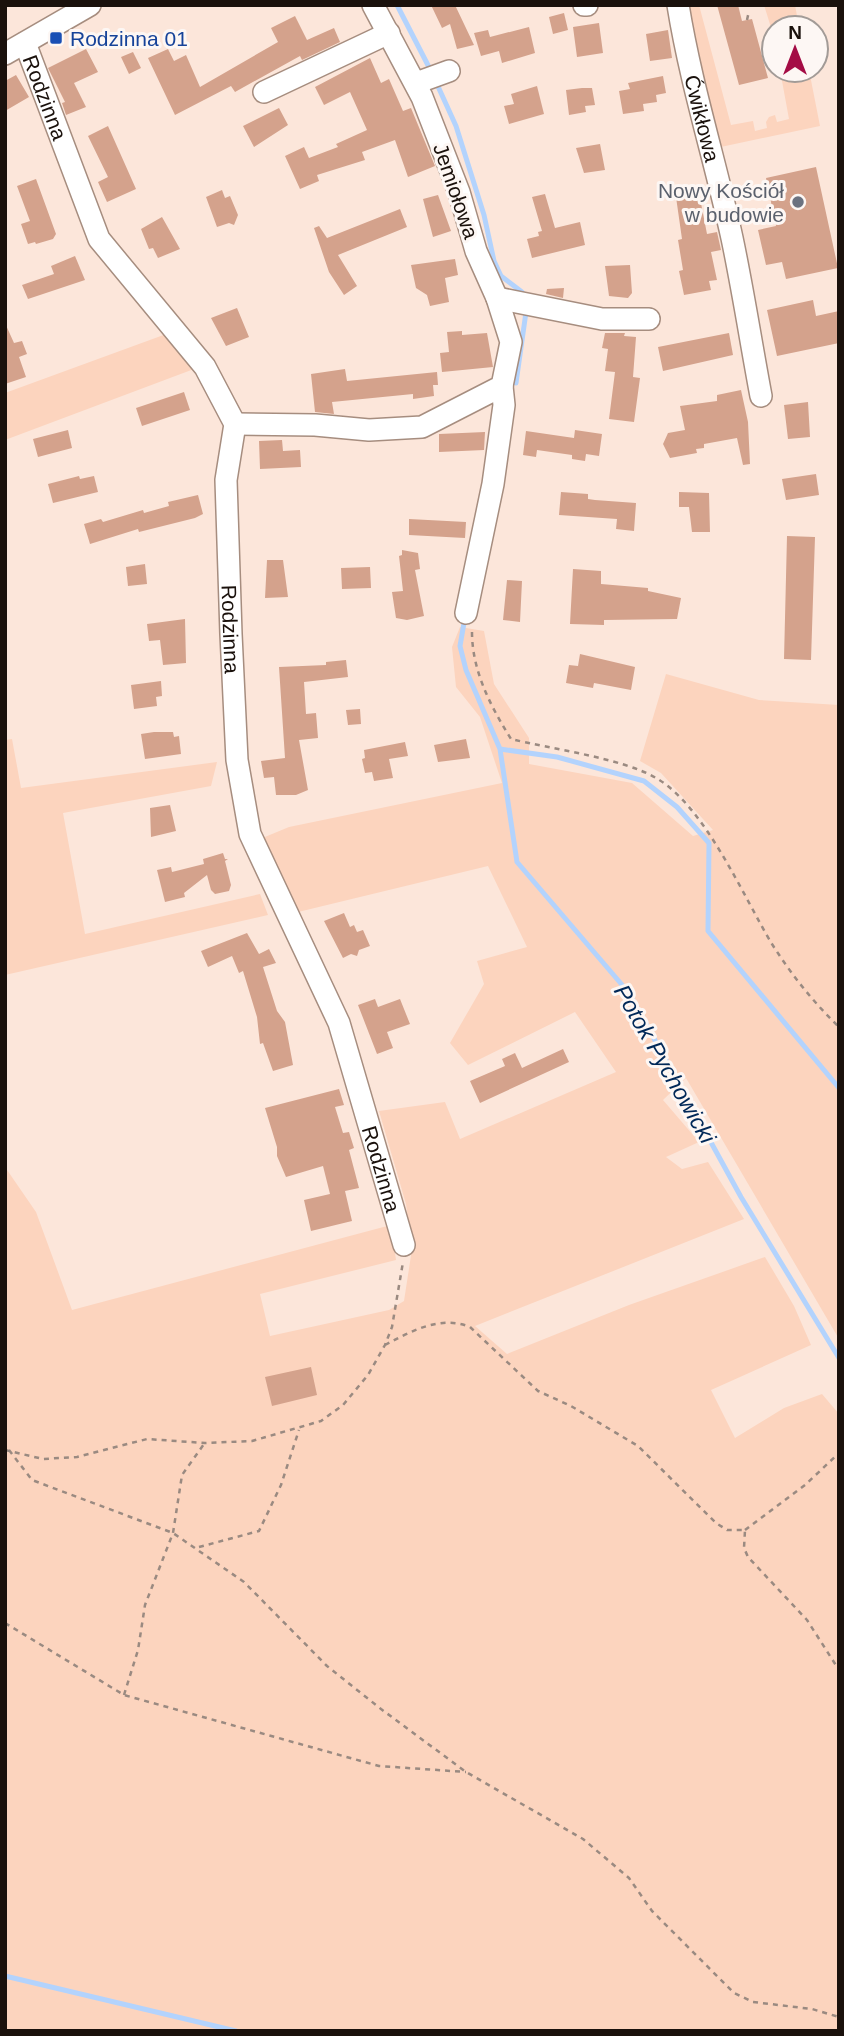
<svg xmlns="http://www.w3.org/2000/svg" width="844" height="2036" font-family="Arial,sans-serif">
	<rect width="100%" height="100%" fill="#fce6da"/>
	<path fill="#fcd4be" d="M692 5H699L731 125 753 121 755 131 767 128 766 122 769 117 775 115 777 122 789 119 780 70H809L820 126 716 148 699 94 689 6Z
		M764 5H795L797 16 789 19 791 28H774L773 34Z
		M169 333 194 369 5 440V393Z
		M460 627 484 631 494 684 529 738V764L632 783 693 836 713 830 661 773 640 761 666 674 759 700 839 705V1339L686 1078 663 1100 699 1142 666 1157 682 1169 708 1162 744 1219 475 1326 507 1354 629 1305 765 1257 794 1306 811 1345 711 1390 735 1438 784 1408 822 1394 839 1414V2031H5V1167L36 1212 72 1310 391 1225 396 1260 260 1294 270 1336 389 1310 404 1301 412 1249 406 1204 379 1111 445 1102 460 1139 616 1072 575 1012 468 1065 450 1043 484 984 477 961 527 947 488 866 294 913 260 839 289 827 502 783 480 717 456 687 452 647Z
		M12 739 21 788 217 762 211 786 63 813 85 934 260 894 268 915 5 975V740Z"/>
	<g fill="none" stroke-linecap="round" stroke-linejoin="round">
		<path stroke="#b3d3fd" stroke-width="5" d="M397 5 432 73
			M436 82 456 126 484 215 494 261 501 276 522 292
			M516 383 526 312
			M465 617 460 646 466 670 500 749 517 862 629 993 741 1197 839 1358
			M500 749 557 757 644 781 677 807 709 843 708 931 839 1088
			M5 1976 236 2031"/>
	</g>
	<path fill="#d4a28c" d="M431 5H455L474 45 457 49 450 24 442 28Z
		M717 5H738L742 21 752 19 768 78 739 85Z
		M564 13 568 30 553 34 549 17Z
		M295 16 307 40 334 28 340 42 302 60 300 56 235 92 231 86 175 115 148 58 168 49 174 61 186 55 200 87 278 42 271 28Z
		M599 23 603 53 577 57 573 27Z
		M529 27 535 53 502 63 499 51 481 56 474 33 488 30 490 37Z
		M668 30 672 58 650 61 646 34Z
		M86 49 98 72 74 83 86 107 66 115 62 103 65 102 48 68Z
		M133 52 141 68 129 74 121 57Z
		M370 58 381 83 389 79 403 111 411 108 435 166 408 177 395 140 362 152 365 160 317 175 319 181 300 189 285 156 304 147 309 158 338 147 336 144 367 130 350 92 324 105 315 87Z
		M16 75 29 97 5 111V81Z
		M663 76 666 93 656 95 657 102 643 104 644 111 623 114 619 91 630 89 628 83Z
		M537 86 544 114 509 124 504 106 514 104 511 94Z
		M582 88H592L595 105 585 106 586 112 569 115 566 90Z
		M279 108 288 125 254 147 243 126Z
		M108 126 136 189 107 202 98 182 108 177 88 136Z
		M600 144 605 170 584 173 576 148Z
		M816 167 838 268 786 279 782 262 766 265 758 230 776 226 766 178Z
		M36 179 56 234 53 239 36 244 35 242 28 244 21 224 30 221 17 186Z
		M222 190 225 198 230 196 238 215 234 225 229 223 217 227 206 197Z
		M699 193 707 234 717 232 721 250 711 252 717 280 709 281 711 290 684 295 679 271 683 270 678 240 682 239 676 197Z
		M545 194 555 228 580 222 585 245 532 258 527 239 539 236 538 232 542 231 532 197Z
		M438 195 451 231 433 237 423 199Z
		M400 209 407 227 338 255 357 286 344 295 329 272 314 228 319 226 327 238Z
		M162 217 180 249 158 258 153 248 149 249 141 229Z
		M75 256 85 280 28 299 22 285 54 274 51 266Z
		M455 259 458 275 445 278 449 302 430 306 427 295 416 288 411 265Z
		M630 265 632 293 628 298 609 296 605 266Z
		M564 288 563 298 546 294 547 289Z
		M813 300 816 316 839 311V343L777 356 767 310Z
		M237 308 249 337 226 346 211 318Z
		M5 323 14 343 22 341 27 354 19 357 26 377 5 384Z
		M462 331V335L487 333 493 367 442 372 440 353 449 352 447 332Z
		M605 333H625L624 336 636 337 633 377 640 378 634 422 609 419 615 372 605 371 608 349 602 348Z
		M729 333 733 355 663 371 658 347Z
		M345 369 347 381 437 372 438 385H433L434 396 413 399V394L332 402 334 414 315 412 311 374Z
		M741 390 748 422 750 464 743 465 737 438 704 444V448L696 449 697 453 670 458 663 444 668 433 685 430 680 406 717 401V395Z
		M184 392 190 410 142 426 136 408Z
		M808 402 810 437 788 439 784 405Z
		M68 430 72 448 38 457 33 439Z
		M575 430 602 434 599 456 586 454 585 461 572 459V455L537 450 536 457 523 455 526 431 574 438Z
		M485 432 484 450 439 452V434Z
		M282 440 283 451 300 450 301 467 260 469 259 441Z
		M816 474 819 495 786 500 782 479Z
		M79 476 80 479 94 476 98 492 53 503 48 484Z
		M561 492 588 494V499L595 500 636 503 634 531 616 529 617 519 559 515Z
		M679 492 709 493 710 532H692L689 507H679Z
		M198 495 203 514 195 518 139 532 138 529 90 544 84 524 101 519 103 522 143 510 144 513 169 506 168 502Z
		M409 519 466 522 465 538 409 535Z
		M787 536 815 537 811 660 784 659Z
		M402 550 418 553 420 569 415 570 424 616 407 620 396 618 392 592 403 591 399 556 402 555Z
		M267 560H283L288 597 265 598Z
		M145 564 147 584 128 586 126 567Z
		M370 567 371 588 342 589 341 568Z
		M573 569 601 571V584L648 588V591L681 598 677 619 604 620V625L570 624Z
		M507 580 522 581 520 622 503 620Z
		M185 619 186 663 163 665 160 640 149 641 147 624Z
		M580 654 635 667 631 690 594 683 593 688 566 683 569 665 578 666Z
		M346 660 348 677 304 682 306 714 316 713 318 738 299 740 308 790 296 795H276L274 777 264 778 261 761 285 758 279 667 326 665V662Z
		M161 681 162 696 156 697 157 706 134 709 131 685Z
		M360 709 361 724 348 725 346 710Z
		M154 732H173L174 737 179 736 181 754 145 759 141 734Z
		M466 739 470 758 438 762 434 745Z
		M405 742 408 756 389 759 393 778 374 781 372 772 365 773 362 759 365 758 364 750Z
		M170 805 176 831 151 837 150 808Z
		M223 853 225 859H228L225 861 231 885 229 891 215 894 211 890 207 875 184 893 185 897 165 902 157 870 171 867 172 872 204 864 203 859Z
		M344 913 350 927 354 925 357 932 363 930 370 946 359 950 357 956 351 954 343 958 324 921Z
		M247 933 259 954 269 949 276 963 263 967 277 1011 285 1022 293 1065 273 1071 263 1043 260 1044 257 1017 243 971 239 973 232 956 208 967 201 951Z
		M375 999 378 1007 400 999 410 1024 387 1032 393 1048 377 1054 358 1005Z
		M563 1049 569 1062 480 1103 470 1081 505 1066 502 1059 515 1053 522 1068Z
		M339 1089 344 1105 335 1107 343 1133 349 1132 354 1148 349 1150 359 1188 345 1191 352 1221 311 1231 304 1200 330 1194 323 1166 286 1177 277 1156V1147L265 1108Z
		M311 1367 317 1395 272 1406 265 1377Z"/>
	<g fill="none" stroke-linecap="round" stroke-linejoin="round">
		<defs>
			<g id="minor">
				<path d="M584 5H587"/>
				<path id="s1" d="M678 5C691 85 715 160 732 238 743 290 751 343 761 396"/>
				<path id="s2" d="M25 43 99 239 205 367 235 424 226 480 231 634 237 760 250 834 339 1023 404 1245"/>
				<path d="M5 54 90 5"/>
				<path d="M416 83 449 71"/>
				<path d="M264 92 389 33"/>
				<path d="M497 298 602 319H649"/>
				<path d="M235 424 315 425 369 430 422 427 502 386 511 342 497 298 476 251 459 192 422 97 373 5"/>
				<path d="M466 613 493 484 504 405 502 386"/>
			</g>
		</defs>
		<use href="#minor" stroke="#a68d7f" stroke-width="24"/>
		<path stroke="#9a8a81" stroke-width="2.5" stroke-dasharray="5 5" stroke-linecap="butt" d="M747 20 749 11
			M472 632C472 671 491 707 511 739 551 749 622 758 656 778 705 806 743 896 772 944 791 974 813 1002 839 1027
			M385 1345C411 1331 441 1315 470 1327L538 1391 571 1406 638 1446 716 1523 727 1530H745L744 1548 748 1557 807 1620 839 1670
			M5 1450 43 1459 77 1457 147 1439 205 1443 252 1441 321 1421 343 1405 368 1375 385 1345 392 1327 403 1262
			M9 1450 32 1480 173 1533 244 1582 327 1666 381 1709 466 1772 583 1839 629 1878 652 1911 734 1993 753 2002 812 2009 839 2017
			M745 1530 805 1485 839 1453
			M199 1547 259 1531 281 1485 299 1430
			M5 1623 124 1695 379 1766 466 1772
			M124 1695 138 1650 145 1605 173 1533 182 1475 204 1444"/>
		<use href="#minor" stroke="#fff" stroke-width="21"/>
	</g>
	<rect fill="#1a4fb4" stroke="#fdf7f4" stroke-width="2.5" x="49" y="31" width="14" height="14" rx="3.5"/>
	<circle fill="#6b7280" stroke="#fdf7f4" stroke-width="2.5" cx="798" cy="202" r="7"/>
	<g text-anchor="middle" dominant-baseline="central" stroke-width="6" stroke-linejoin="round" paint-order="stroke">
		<g font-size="21" fill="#164399" stroke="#fdf7f4" text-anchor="start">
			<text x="70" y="38">Rodzinna 01</text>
		</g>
		<g font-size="21" fill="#1a110c" stroke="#fdf7f4">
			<text stroke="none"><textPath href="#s2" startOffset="58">Rodzinna</textPath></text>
			<text stroke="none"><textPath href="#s1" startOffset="116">Ćwikłowa</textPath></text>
			<text transform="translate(456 191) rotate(71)">Jemiołowa</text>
			<text stroke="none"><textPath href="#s2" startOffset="646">Rodzinna</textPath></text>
			<text stroke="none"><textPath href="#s2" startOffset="1213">Rodzinna</textPath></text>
		</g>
		<g font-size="21" fill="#5b616d" stroke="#fdf7f4" text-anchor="end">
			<text x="784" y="190">Nowy Kościół<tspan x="784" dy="24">w budowie</tspan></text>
		</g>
		<g font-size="23" font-style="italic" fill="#002858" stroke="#fdf7f4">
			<text transform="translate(665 1064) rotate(60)">Potok Pychowicki</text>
		</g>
	</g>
	<rect width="844" height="2036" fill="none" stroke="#1a110c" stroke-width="14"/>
	<g transform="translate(795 49)"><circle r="33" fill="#fdf7f4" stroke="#a29b97" stroke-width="2"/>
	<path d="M0-5L12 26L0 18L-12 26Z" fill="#a40c45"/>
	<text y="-10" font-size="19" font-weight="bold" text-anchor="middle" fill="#1a110c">N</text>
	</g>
</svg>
